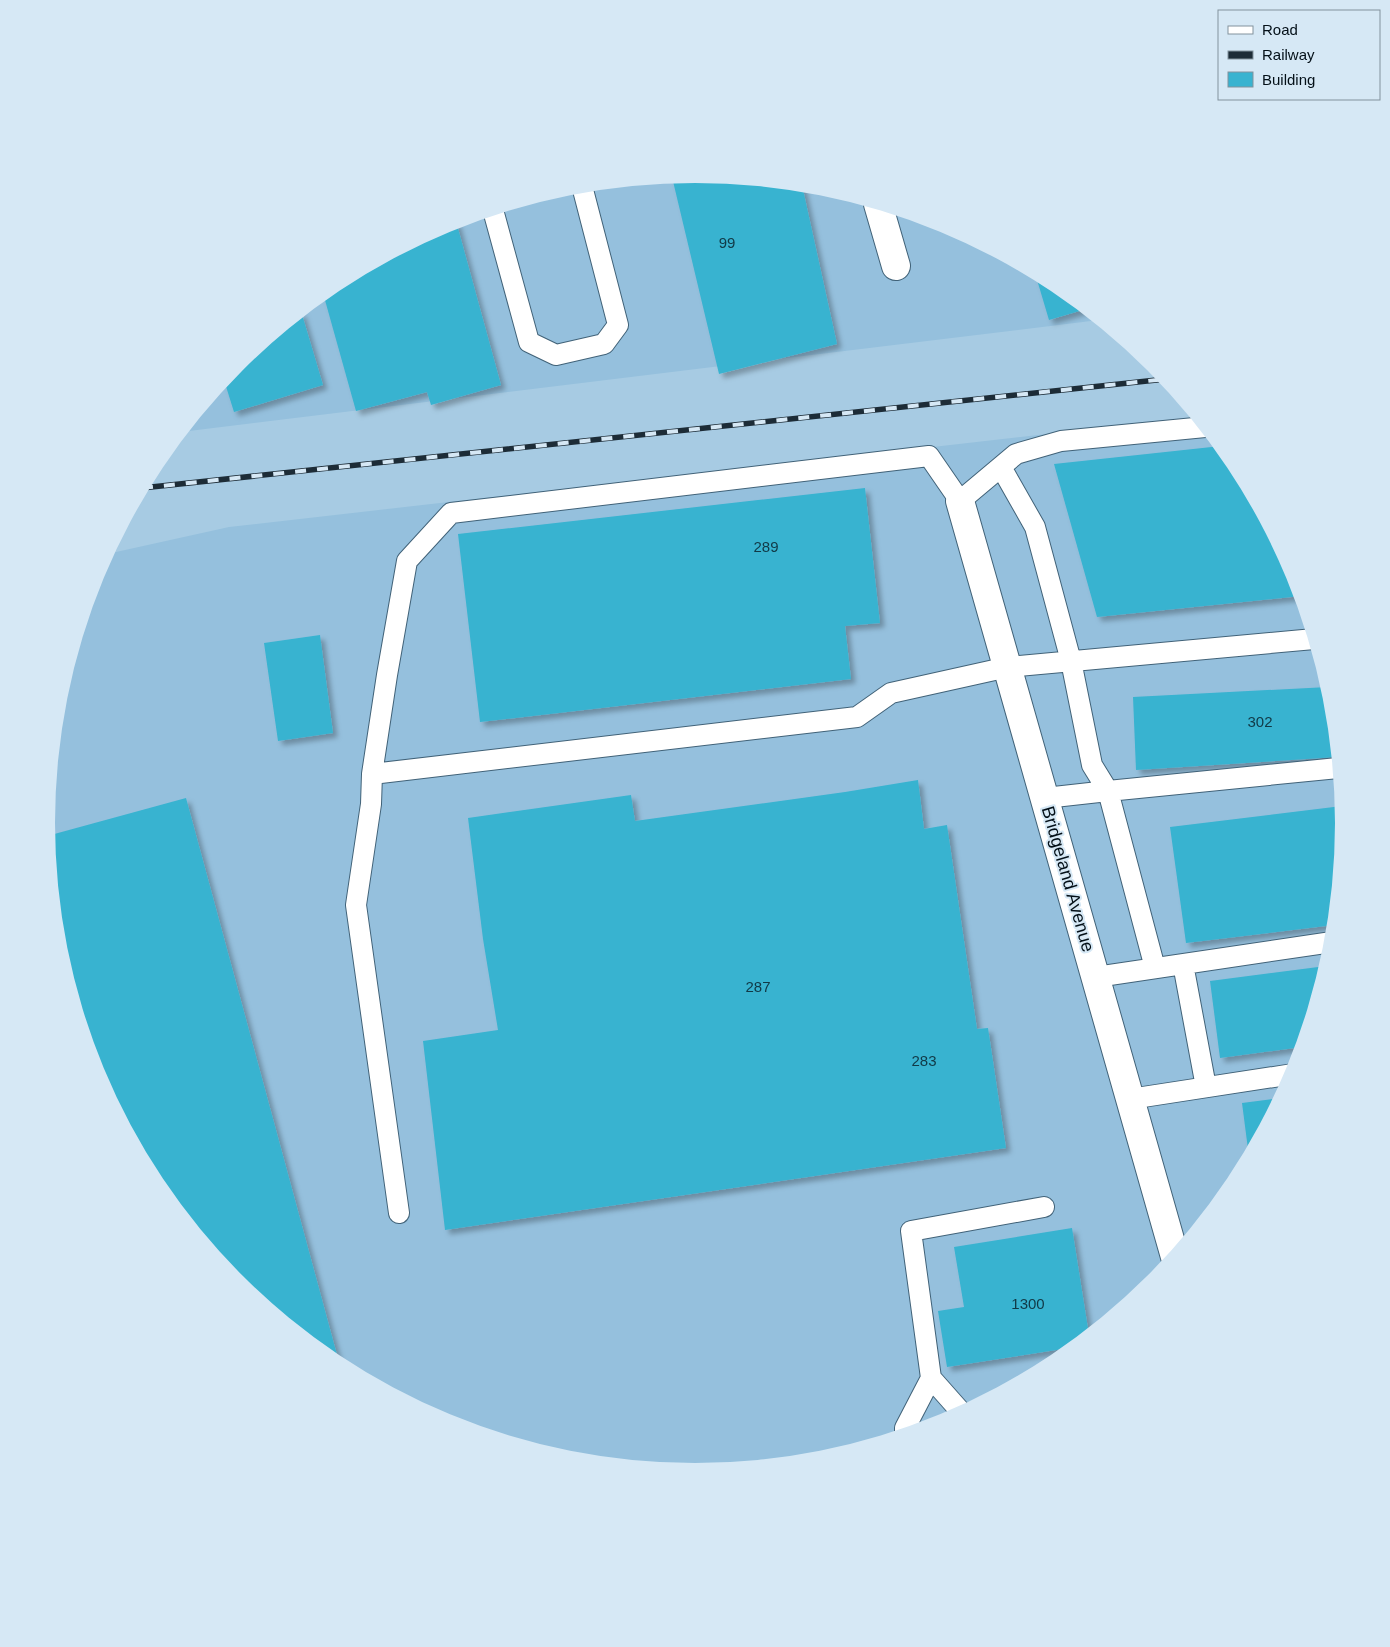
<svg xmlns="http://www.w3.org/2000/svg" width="1390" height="1647" font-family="Arial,sans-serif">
	<defs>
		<filter id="shadow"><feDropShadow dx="4.5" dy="4.5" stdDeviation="2.5" flood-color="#0004"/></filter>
	</defs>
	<rect width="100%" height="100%" fill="#a7cbe3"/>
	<path fill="#95c0dd" d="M695 175 822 187 944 224 1056 284 1099 320 181 432 236 365 335 284 447 224 569 187Z
		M1197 417 1235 463 1294 575 1331 697 1344 824 1331 950 1294 1072 1234 1184 1154 1282 1055 1363 943 1423 821 1460 695 1472 568 1460 446 1423 334 1363 155 1184 96 1071 59 950 46 823 59 697 96 575 107 554 229 527Z"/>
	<path fill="#38b3d0" filter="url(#shadow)" d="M695 175 802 185 837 344 719 374 672 177Z
		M456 221 501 385 431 405 427 392 356 411 323 293 335 284 447 224Z
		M1035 273 1056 284 1086 309 1049 320Z
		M301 311 323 385 234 412 224 380 236 365Z
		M1221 446 1235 463 1294 576 1301 596 1097 617 1054 464Z
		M865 488 880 623 845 626 851 679 480 722 458 534Z
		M320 635 333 733 278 741 264 643Z
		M1328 687 1331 697 1337 757 1136 770 1133 697Z
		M918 780 924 829 947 825 977 1029 988 1028 1006 1148 445 1230 423 1041 498 1030 483 939 468 818 631 795 635 821 845 792Z
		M186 798 340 1366 334 1363 236 1282 155 1184 96 1071 59 950 47 836Z
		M1342 806 1344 824 1334 925 1186 943 1170 827Z
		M1326 966 1302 1047 1220 1058 1210 981Z
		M1280 1098 1249 1157 1242 1103Z
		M1072 1228 1089 1335 1075 1347 947 1367 938 1311 964 1307 954 1247Z"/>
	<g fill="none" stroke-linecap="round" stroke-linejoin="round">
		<defs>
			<path id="service" d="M493 210 529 342 556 355 604 344 618 325 582 186
				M1205 427 1061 441 1016 454 960 501 929 456 451 513 407 561 387 675 372 774 857 717 891 693 1008 667 1314 639
				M1001 467 1035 527 1071 661 1092 765 1108 791 1338 768
				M372 774 371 804 356 905 399 1213
				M1045 798 1108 791 1155 968
				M1183 964 1206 1087
				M1096 977 1332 942
				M1130 1099 1293 1074
				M962 1413 931 1378 911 1231 1044 1207
				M905 1434V1428L931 1378"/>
			<path id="minor" d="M878 204 896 266
				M960 501 1175 1257"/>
		</defs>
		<use href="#service" stroke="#416278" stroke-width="22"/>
		<use href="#minor" stroke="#416278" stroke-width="30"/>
		<use href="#service" stroke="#fff" stroke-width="20"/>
		<use href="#minor" stroke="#fff" stroke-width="28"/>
		<defs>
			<path id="rail" d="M142 488 1166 379"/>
		</defs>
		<use href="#rail" stroke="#1d2c37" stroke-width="5.5"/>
		<use href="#rail" stroke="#d6e8f5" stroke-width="4" stroke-dasharray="11" stroke-linecap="butt"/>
	</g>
	<g text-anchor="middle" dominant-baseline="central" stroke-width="4" stroke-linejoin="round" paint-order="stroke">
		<g font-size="15" fill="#113946">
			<text x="727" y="242">99</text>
			<text x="766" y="546">289</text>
			<text x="1260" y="721">302</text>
			<text x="758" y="986">287</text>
			<text x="924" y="1060">283</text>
			<text x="1028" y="1303">1300</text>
		</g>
		<g font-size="18" fill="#041018" stroke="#d6e8f5">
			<text transform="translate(1068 879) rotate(74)">Bridgeland Avenue</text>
		</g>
	</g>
	<path d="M0 0H1390V1647H0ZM55 823a640 640 0 1 1 1280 0a640 640 0 1 1-1280 0Z" fill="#d6e8f5" fill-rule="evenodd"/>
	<rect x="1218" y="10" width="162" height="90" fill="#d6e8f5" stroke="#82929d"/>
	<rect x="1228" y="26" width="25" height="8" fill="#ffffff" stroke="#82929d"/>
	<text x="1262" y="35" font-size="15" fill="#041018">Road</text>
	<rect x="1228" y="51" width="25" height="8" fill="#1d2c37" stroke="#82929d"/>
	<text x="1262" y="60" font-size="15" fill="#041018">Railway</text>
	<rect x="1228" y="72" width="25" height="15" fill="#38b3d0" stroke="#82929d"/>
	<text x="1262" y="85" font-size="15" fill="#041018">Building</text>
</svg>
